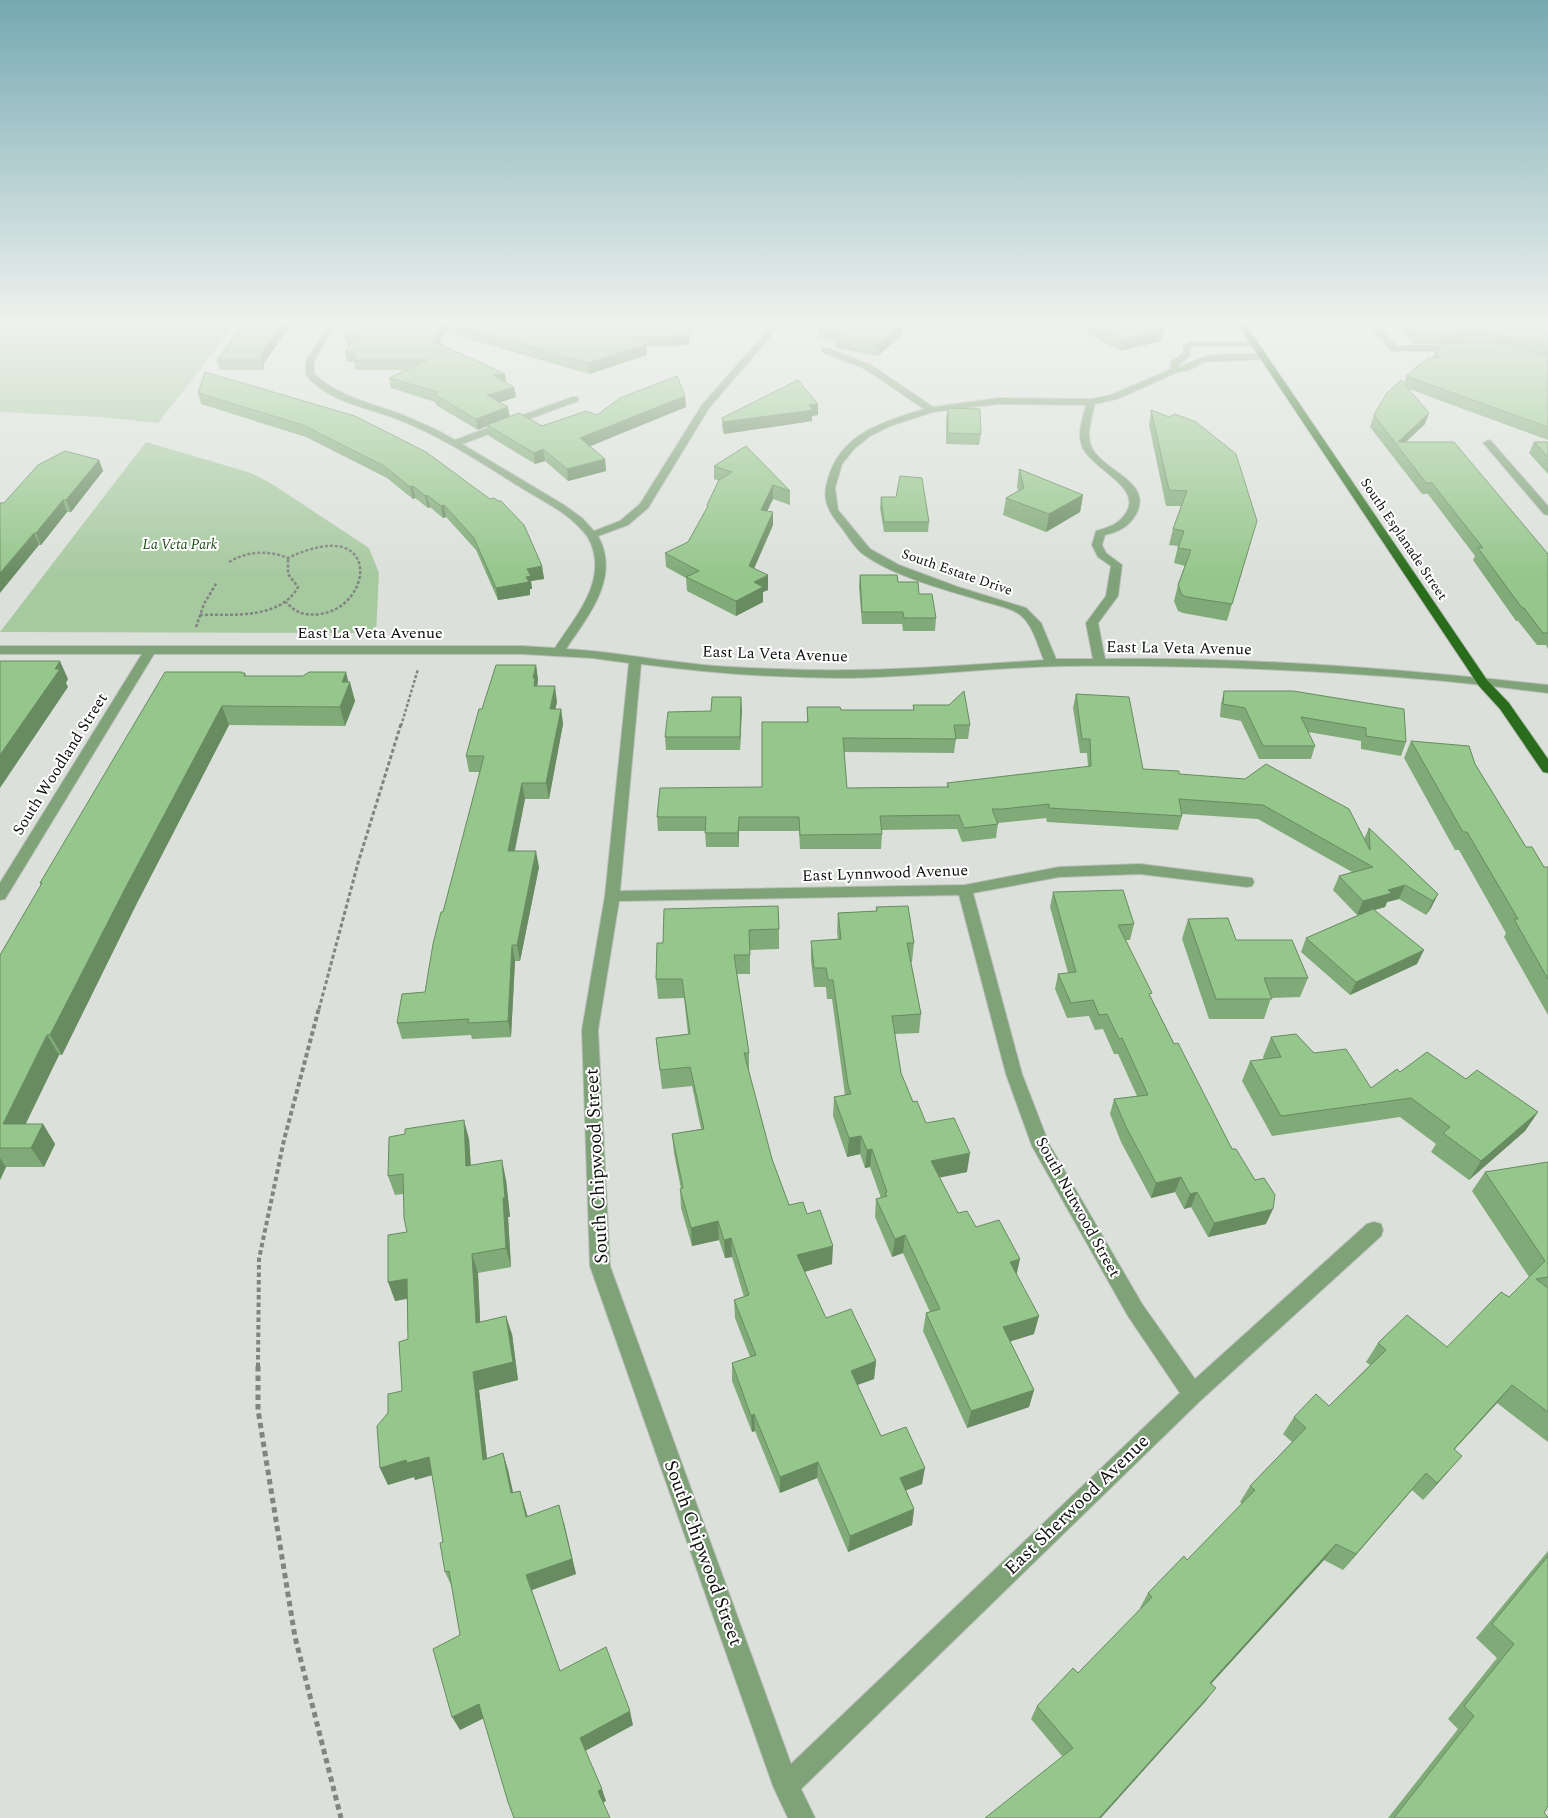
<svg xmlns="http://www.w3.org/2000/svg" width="1548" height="1818" font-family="Spectral,serif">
	<rect width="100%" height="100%" fill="#dbe1da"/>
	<path fill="#a7c9a0" d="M0 322H237L158 423 101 417 0 412Z
		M146 442 251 473 272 484 369 548 379 573 376 633 0 632Z"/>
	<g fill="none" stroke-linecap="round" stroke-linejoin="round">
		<defs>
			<path id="minor" d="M330 322H338L314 361V374C337 395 366 402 395 412 416 420 436 429 455 440L572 397H578V401L462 444 564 505 582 518 594 531 620 521 640 504 702 405 775 322H783L709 408 648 508 628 525 598 536C621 577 588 616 566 649 607 651 646 659 687 663 717 667 748 668 778 669 866 673 955 666 1044 660 1037 644 1033 624 1019 614 1010 607 987 603 976 599 942 589 891 575 863 554 855 548 848 536 841 527 829 512 821 500 828 479 841 433 883 422 924 409L865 369 822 352V348H828L871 365 933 407 998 398 1091 399 1111 395 1171 369V362L1183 353V346L1190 342H1258L1259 344 1255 346H1195L1190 349V356L1179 365V367C1187 365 1193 360 1201 358 1221 352 1244 355 1264 354L1267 355V359L1204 362 1190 370 1178 372 1117 399 1095 404C1092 417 1086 433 1091 446 1101 471 1154 481 1136 514 1129 527 1118 532 1105 535L1102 545 1106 553 1122 565 1118 596 1098 623 1105 659C1253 657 1401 669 1548 685V693C1506 688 1463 682 1421 679 1303 669 1183 665 1065 666 992 667 919 677 846 678 777 678 709 673 641 664L620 891 965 885 1059 867 1140 864 1252 878 1254 882 1252 886 1247 887 1140 874 1059 877 973 893 1022 1074 1049 1144 1142 1304 1195 1379 1367 1224 1374 1222 1381 1224 1383 1230 1381 1236 1200 1401 801 1789 815 1818H788L773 1786 590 1266 582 1030 605 896 629 663 592 658 522 654H154L5 899 0 900V883L142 654H0V646H522L555 648C571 623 598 593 595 560 594 549 590 538 582 530 565 511 541 500 520 487 480 462 441 436 397 419 366 407 328 402 306 375V361ZM998 404 1086 405C1083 417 1077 433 1082 446 1090 468 1141 486 1127 511 1120 524 1110 527 1096 531L1092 545 1098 557 1111 566 1106 596 1086 623 1093 659H1056L1041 623 1026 608 958 587 899 565 870 549 838 510 835 488 842 464 854 449 870 436 890 426 933 412ZM959 895 1006 1074 1032 1146 1128 1316 1180 1393 791 1764 610 1266 598 1030 619 901Z
				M1366 322H1374L1397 346 1458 345 1462 348 1458 351H1392Z
				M1488 440 1491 441 1548 506V515L1544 514 1485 445 1483 443Z"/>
			<path id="major" d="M1236 322H1244L1487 680 1509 703 1548 759V773L1543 772 1500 709 1479 686Z"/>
		</defs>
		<use href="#minor" stroke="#babfb9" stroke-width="2"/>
		<use href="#major" stroke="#babfb9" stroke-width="2"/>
		<path stroke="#80857f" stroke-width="2.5" stroke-dasharray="3 2" stroke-linecap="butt" d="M229 562C247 551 268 550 288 558 383 513 374 607 320 614 305 616 296 613 286 602
			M200 615C232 614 280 620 298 587L288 574V558
			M196 627 204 604 217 582
			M401 726 418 669"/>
		<path stroke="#80857f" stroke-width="3" stroke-dasharray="4 2.5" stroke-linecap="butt" d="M319 1009 358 863 401 724"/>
		<path stroke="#80857f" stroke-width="4" stroke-dasharray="4.5 3" stroke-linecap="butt" d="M258 1367 259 1259 284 1140 319 1008"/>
		<path stroke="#80857f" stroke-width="5" stroke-dasharray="5.5 4" stroke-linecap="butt" d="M258 1366V1410L295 1637 341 1818"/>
		<use href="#minor" fill="#7fa279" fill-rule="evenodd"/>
		<use href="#major" fill="#296c1b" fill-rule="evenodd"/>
	</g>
	<path fill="#80aa78" d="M245 322H293L264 363 263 370H220L217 360Z
		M352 322H693L689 344 672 347H646L647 355 589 374 444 332 440 344 505 374 506 382 514 387 516 397 500 402 508 407 509 417 542 426 685 396 686 407 589 446 605 459 606 471 568 481 545 461 535 464 489 436 487 426 478 430 436 405 435 402 391 388 389 378 405 370H356L354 362H347L345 352 350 345H347L344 335Z
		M1066 322H1084L1082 330Z
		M1394 322H1548V440L1409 389 1425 424 1406 442 1548 554V649L1546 645H1537L1518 621H1516L1473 560 1475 556 1428 494H1422L1370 427 1374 415 1404 383 1406 376 1433 358 1435 352 1445 344H1414Z
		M1089 323 1162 341 1120 351 1088 334Z
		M903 324 902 334 878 356 836 348V341L818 338V328Z
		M198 393 355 416 542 566 544 579 531 581 532 589H530V595L498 600 476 550 446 517 443 518 430 507 428 508 415 498 413 499 387 478 306 437 201 404Z
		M818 404V415L812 416V421L724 434 722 429V418Z
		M948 408 981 434 979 445 946 444V419Z
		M1151 410 1252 537 1227 621 1183 613 1178 611 1174 601 1178 585 1185 566 1174 563 1178 546 1169 545 1173 529 1181 506H1166L1149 425Z
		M1534 442H1548V474L1529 453Z
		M99 460 103 471 71 512H67L41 545H39L4 503Z
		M714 466 790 491V505L773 499 767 511 773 525 754 568 768 590 763 592V602L736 616 687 591 686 578 666 567 665 553 688 542 707 508V505L719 481 714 479Z
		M1019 469 1083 495 1080 512 1046 532 1003 515 1006 498 1018 491 1017 486Z
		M881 497 929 522 928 532H884L880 508Z
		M860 575 898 582 919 594 936 618 935 631H903L902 624H862L859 587Z
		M536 665 538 680 537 686 557 702 555 709H561L563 724 549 799H525L515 851 539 867 520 961H515L511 1037 472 1039 471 1035 402 1039 397 1023 425 992 443 912 480 772H469L466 756 482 709Z
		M242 672V673H245L246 676 349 682 355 701 345 726 229 725 137 903 62 1055H59L25 1124H43L55 1144 44 1167H6L0 1180V955L41 886 40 883Z
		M1224 691H1293L1406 742 1401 756 1361 749V741L1308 732 1315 746 1311 759H1259L1241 721 1220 717 1221 704Z
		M1076 694 1143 769 1179 774 1364 839 1369 828 1438 894 1431 908 1426 915 1399 899 1387 902 1385 907 1374 910 1417 964 1350 995 1301 952 1306 938 1365 912 1357 915 1333 890 1339 876 1352 872 1258 819 1182 814V816L1178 830 1047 822 1046 818 998 823 996 838 962 842 957 829 882 830V834L881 849H800L799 831H739V847H706L705 831H658L657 817 762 787 807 722V707L841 710H913V705L970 725 968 739H956L954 753 844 752 847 788 947 787V783L1088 767 1087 753H1080L1073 708Z
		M741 697 740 750H666L665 737 711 711Z
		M1411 741 1475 764 1526 847 1544 867 1548 868V1015L1504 937 1506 933 1459 850H1455L1404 758Z
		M1053 892 1134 924 1130 940H1126L1151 998 1266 1224 1208 1237 1191 1207 1184 1209 1175 1192 1151 1198 1121 1142 1110 1114 1114 1099 1137 1096 1118 1054H1114L1103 1029 1095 1030 1089 1016 1067 1018 1055 989 1058 974 1068 973 1050 907Z
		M778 906 779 929V949L750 950V974H737L749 1053V1072L772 1159 789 1205 807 1214 832 1264 804 1272 826 1318 876 1361 874 1379 857 1385 881 1436 922 1484 906 1490 914 1509 912 1525 848 1552 817 1478 780 1493 755 1431 752 1432 732 1381V1363L750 1357 735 1318 734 1300 744 1297 732 1257 725 1258 719 1240 692 1246 681 1208 680 1189H681L674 1153 672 1134 701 1129 692 1086 662 1089 656 1038 688 1034 684 998 658 999 656 979 663 943Z
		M876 907 914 943 912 962H911L921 1014 919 1033 895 1034 901 1073 913 1102 926 1123 967 1172 939 1177 958 1213 976 1227 1016 1274 1034 1334 1010 1341 1034 1390 1029 1407 967 1428 923 1331 926 1313 930 1312 903 1253 892 1257 875 1217 876 1199 881 1198 870 1167 865 1168 860 1154 847 1157 833 1116 834 1097 845 1095 832 999H827L826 987H814L811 960V941L838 940 837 932 838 913 876 911Z
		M1188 919 1236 940 1308 978 1300 997 1271 998 1264 1019H1209L1182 939Z
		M1271 1037 1314 1053 1371 1088 1400 1072 1466 1079 1538 1112 1525 1131 1469 1180 1431 1152 1436 1144 1400 1117 1272 1136 1242 1081 1250 1061 1264 1060 1263 1057Z
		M405 1134 469 1139 471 1166 506 1180 510 1217H508L511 1267 478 1273 480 1322 512 1334 518 1380 479 1390 487 1458 503 1453 508 1470 513 1493 520 1491 528 1517 564 1522 576 1574 532 1590 560 1671 633 1725 585 1751 606 1801 603 1803 484 1718 460 1730V1635L452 1587 445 1572 443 1542 432 1475 415 1480 414 1477 388 1485 380 1468 388 1413 402 1391 408 1339 407 1299 395 1301 407 1232 403 1194 395 1195 388 1176Z
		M1548 1162V1442L1497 1403 1454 1450 1447 1473 1423 1500 1412 1490 1343 1570 1324 1560 1211 1684 1205 1702 1062 1756 1031 1719 1037 1706 1078 1673 1141 1609 1140 1608 1148 1593 1187 1560 1242 1504 1240 1502 1250 1486 1292 1442 1283 1434 1294 1417 1329 1406 1370 1365 1366 1362 1378 1343 1447 1347 1509 1297 1529 1277 1472 1191 1485 1172Z
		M1548 1551V1806L1544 1813 1548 1818H1388L1458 1729 1448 1719 1497 1658 1476 1638Z"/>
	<path fill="#688b61" d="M284 322H293L264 363 263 370 261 360 262 352Z
		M442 322 444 332 437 352 435 342Z
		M691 322H693L689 344 672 347 671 337Z
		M903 324 902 334 878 356 879 345Z
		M1164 330 1162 341 1120 351 1122 340Z
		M646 345 647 355 589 374 588 363Z
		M505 374 506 384 493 375Z
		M514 387 516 397 489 406 487 395Z
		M685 396 686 407 581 450 580 438Z
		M818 404V415L812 416V421L724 434 723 422Z
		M508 407 510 418 487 425V426L478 430 476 419Z
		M1429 413 1425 424 1399 448 1398 442Z
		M543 449 545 461 535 464 534 453Z
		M605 459 606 471 568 481 567 469Z
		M99 460 103 471 71 512 66 500Z
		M773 485V499L761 524V510Z
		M413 486 415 498 413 499 410 487Z
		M427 495 430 507 428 508 425 496Z
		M1083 495 1080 512 1046 532 1049 514Z
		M63 500 67 512 41 545 36 533Z
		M444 505 446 517 443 518 441 506Z
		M773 512V525L749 580V566Z
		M34 533 39 545 0 593V573Z
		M542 566 544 579 531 581 532 589H530V595L498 600 496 588 526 577 527 569Z
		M768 575V590L763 592V602L736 616V601L754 582Z
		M60 661 68 679 66 683 68 687 0 788V755Z
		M536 665 538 680 537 687 536 702 533 678Z
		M346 672 349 684 350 682 355 701 345 726 340 707 342 682Z
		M555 686 557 702 552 724 550 709Z
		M741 697 742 710 740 750V737Z
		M222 706 229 725 137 903 62 1055 50 1035 128 883Z
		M561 709 563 724 549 799 546 783Z
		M522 783 525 799 511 867 508 851Z
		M739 817V847L738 833Z
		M536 851 539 867 520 961 517 945Z
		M1405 885 1399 899 1387 902 1385 907 1357 915 1363 901 1388 890Z
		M1438 894 1431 908 1426 915 1433 901Z
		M512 945 515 961 511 1037 508 1021Z
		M1424 950 1417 964 1350 995 1356 982Z
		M47 1035 59 1055 16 1144 3 1124Z
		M1538 1112 1525 1131 1469 1180 1481 1161Z
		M464 1120 469 1139 472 1186 466 1166Z
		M43 1124 55 1144 44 1167 31 1148Z
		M861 1136 860 1154 847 1157 849 1138Z
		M872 1149 870 1167 865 1168 867 1150Z
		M970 1153 967 1172 928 1180 931 1161Z
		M0 1158 6 1167 0 1180Z
		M502 1160 506 1180 510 1217H508L511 1267 506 1248 503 1198Z
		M1181 1177 1175 1192 1151 1198 1156 1183Z
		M1197 1192 1191 1207 1184 1209 1190 1194Z
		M1273 1209 1266 1224 1208 1237 1214 1223Z
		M718 1221 719 1240 692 1246 691 1228Z
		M905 1235 903 1253 892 1257 895 1239Z
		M731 1238 732 1257 725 1258 724 1240Z
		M833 1246 832 1264 797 1274V1255Z
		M472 1254 478 1273 481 1341 476 1323Z
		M1020 1259 1016 1277 1010 1262Z
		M407 1279 414 1297 395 1301 388 1282Z
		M506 1316 512 1334 518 1380 479 1390 489 1476 483 1460 473 1372Z
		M1039 1316 1034 1334 999 1345 1003 1327Z
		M876 1361 874 1379 849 1388 851 1371Z
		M1512 1385 1497 1403 1439 1466 1454 1449Z
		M1034 1390 1029 1407 967 1428 971 1411Z
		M754 1414 755 1431 752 1432 751 1416Z
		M503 1453 508 1470 517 1510 511 1493Z
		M1462 1456 1447 1473 1423 1500 1437 1483Z
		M429 1457 436 1474 415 1480 414 1477 388 1485 380 1468 406 1460Z
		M818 1462 817 1478 780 1493V1477Z
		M925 1468 922 1484 897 1494 900 1478Z
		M1426 1473 1412 1490 1343 1570 1356 1554Z
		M520 1491 525 1508 532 1533 526 1517Z
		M559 1505 576 1574 532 1590 526 1575Z
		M914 1509 912 1525 848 1552 850 1536Z
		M1336 1544 1324 1560 1200 1696 1210 1683Z
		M1216 1688 1205 1702 1101 1818H1099Z
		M479 1704 486 1717 460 1730 452 1717Z
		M630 1711 633 1725 585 1751 580 1738Z
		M602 1789 606 1801 602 1803 598 1791Z"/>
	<path fill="#95c68b" stroke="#688b61" d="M245 322H284L262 352 261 360H217Z
		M352 322H691L689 334 671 337H638L646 345 588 363 442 322 435 342 505 374 493 375 514 387 487 395 508 407 476 419 434 394 438 392 389 378 427 360H354L356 357H353L356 352H345L356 335H344Z
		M821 322H857L856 325 861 322H893L903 324 879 345 836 338 845 332 818 328Z
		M1096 322H1146L1164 330 1122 340 1089 323Z
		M1406 322H1548V347L1521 339 1488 333 1417 334Z
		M1488 342 1520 347 1548 356V427L1406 376 1428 358H1440L1435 352 1446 343Z
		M205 372 355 416 426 452 490 499 494 498 498 501H501L524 525 542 566 527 569 531 576 526 577 529 582 496 588 474 538 444 505 441 506 427 495 425 496 413 486 410 487 384 466 303 425 198 393Z
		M677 376 685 396 580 438 605 459 567 469 543 449 534 453 487 425 519 413 542 426 586 411 597 415 620 398Z
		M798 380 818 404 809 405 813 410 723 422 722 418Z
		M1401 380 1429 413 1398 442H1454L1548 554V633H1543L1524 608H1522L1478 548H1483L1432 483H1426L1374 415 1387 393Z
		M948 408 980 409 981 434 948 433Z
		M1151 410 1169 417 1175 414 1196 422 1236 454 1257 521 1232 604 1187 597 1182 595 1178 585 1191 550 1178 548 1184 531 1173 529 1187 491 1169 490Z
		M1534 442H1548V457Z
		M746 446 790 491 773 485 761 510 773 512 749 566 768 575 754 582 763 587 736 601 686 577 699 571 665 553 688 542 708 506 707 505 719 480 732 472 714 466Z
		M65 451 99 460 66 500H63L36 533H34L0 573V503H4L38 465Z
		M1019 469 1083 495 1049 514 1006 498 1024 488Z
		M900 476 922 478 929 522H884L881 497H896Z
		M860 575H897L898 582H918L919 594H932L936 618H904L903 612H862Z
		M0 661H60L55 669H60L0 755Z
		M496 665H536L533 678H535L534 686H555L550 709H561L546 783H522L508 851H536L517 945H512L508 1021 468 1023 469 1019 397 1023 402 994 425 992 433 944 441 912H443L484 756H466L479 709H482Z
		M165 672H242L241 673H245L244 676H303L309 672H346L342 682H350L340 707 222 706 128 883 50 1035H47L3 1124H43L31 1148H0V955L42 883H40Z
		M964 691 970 725H954L956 739 843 738 847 788 949 787 947 783 1091 766 1090 739H1082L1076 694 1129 697 1143 769 1179 771V774L1245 779 1266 764 1349 809 1370 850 1369 828 1438 894 1433 901 1405 885 1388 890 1392 893 1363 901 1339 876 1373 867 1263 805 1179 799 1182 816 1049 808V804L1002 809H992L998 824 964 828 959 815 880 816 882 834 800 835 799 817H739L738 833H705L706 817H657L660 788 762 787V722H808L807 707H840L841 710H914L913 705H949Z
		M1224 691H1293L1404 709 1406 742 1366 736V728L1301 717 1315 746H1263L1245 708 1223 704Z
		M712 697H741L740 737H665L668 712 711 711Z
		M1411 741 1469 746 1475 764 1526 847H1532L1544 867H1548V979L1514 919H1518L1467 832H1463Z
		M1123 890 1134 924 1118 925 1152 993 1149 994 1174 1044 1178 1043 1232 1149H1236L1255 1180 1264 1178 1275 1195 1273 1209 1214 1223 1197 1192 1190 1194 1181 1177 1156 1183 1126 1127 1114 1099 1148 1095 1122 1038 1119 1039 1107 1014 1099 1015 1093 1000 1071 1003 1058 974 1076 972 1053 892Z
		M778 906 779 929 749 930 750 955H734L749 1053H744L772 1159 789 1205 803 1202 807 1214 820 1210 833 1246 797 1255 826 1318 851 1309 876 1361 851 1371 881 1436 906 1427 925 1468 900 1478 914 1509 850 1536 818 1462 780 1477 754 1414 751 1416 732 1363 756 1355 734 1300 749 1295 731 1238 724 1240 718 1221 691 1228 680 1189 683 1188 672 1134 704 1129 690 1067 660 1070 656 1038 690 1034 682 979H656L657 943H663L664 909Z
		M908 906 914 943H907L921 1014 892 1016 901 1073 913 1102 917 1101 926 1123 954 1118 970 1153 931 1161 958 1213 967 1211 976 1227 999 1220 1020 1259 1010 1262 1039 1316 1003 1327 1034 1390 971 1411 926 1313 940 1309 905 1235 895 1239 876 1199 887 1196 885 1193 887 1192 872 1149 867 1150 861 1136 849 1138 834 1097 851 1094 848 1085 833 980H828L826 968H814L811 941 841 939 838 913 877 911 876 907Z
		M1373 909 1424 950 1356 982 1306 938Z
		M1228 918 1236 940H1292L1308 978H1264L1272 999H1216L1188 919Z
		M1296 1034 1314 1053 1346 1049 1371 1088 1397 1069 1400 1072 1427 1052 1466 1079 1477 1070 1538 1112 1481 1161 1443 1133 1450 1127 1411 1098 1281 1116 1250 1061 1281 1057 1271 1037Z
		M464 1120 466 1166 502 1160 505 1198H503L506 1248 472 1254 476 1323 506 1316 513 1362 473 1372 483 1460 503 1453 511 1493 520 1491 526 1517 559 1505 572 1559 526 1575 560 1671 606 1647 630 1711 580 1738 602 1789 598 1791 610 1818H514L508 1802 479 1704 452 1717 433 1649 460 1635 449 1571 445 1572 440 1543 443 1542 429 1457 407 1463 406 1460 380 1468 377 1426 388 1413V1394L402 1391 399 1342 408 1339 407 1279 388 1282V1235L407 1232 404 1218 403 1174 388 1176 389 1137 405 1134V1129Z
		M1548 1162V1277L1536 1279 1548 1288V1412L1512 1385 1454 1449 1462 1456 1437 1483 1426 1473 1356 1554 1336 1544 1210 1683 1216 1688 1099 1818H985L1073 1748 1037 1706 1073 1668 1078 1673 1152 1597 1148 1593 1184 1556 1187 1560 1255 1490 1250 1486 1306 1428 1294 1417 1316 1394 1329 1406 1386 1350 1378 1343 1407 1315 1447 1347 1501 1292 1509 1297 1545 1261 1485 1172Z
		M1548 1556V1806L1544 1813 1548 1817V1818H1394L1474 1716 1464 1706 1514 1644 1492 1624Z"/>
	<linearGradient id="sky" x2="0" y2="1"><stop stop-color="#75a9b2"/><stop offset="0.56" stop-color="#eff2ee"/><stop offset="1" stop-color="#eff2ee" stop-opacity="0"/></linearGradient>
	<rect width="1548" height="576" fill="url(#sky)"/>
	<g text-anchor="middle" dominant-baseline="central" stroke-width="4" stroke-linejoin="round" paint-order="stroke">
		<g font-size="14" fill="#0d0f0c" stroke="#fff">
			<text transform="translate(1404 539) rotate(56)">South Esplanade Street</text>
			<text transform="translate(957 572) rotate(19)">South Estate Drive</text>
		</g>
		<g font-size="14" font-style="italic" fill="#1a4a10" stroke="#fff">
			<text x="180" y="544">La Veta Park</text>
		</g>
		<g font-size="16" fill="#0d0f0c" stroke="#fff">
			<text x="370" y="633">East La Veta Avenue</text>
			<text transform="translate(1179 648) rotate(1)">East La Veta Avenue</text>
			<text transform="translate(775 654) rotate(2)">East La Veta Avenue</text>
			<text transform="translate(60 764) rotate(-58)">South Woodland Street</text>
			<text transform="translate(885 873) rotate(-2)">East Lynnwood Avenue</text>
			<text transform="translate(1078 1207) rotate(61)">South Nutwood Street</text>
		</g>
		<g font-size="19" fill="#0d0f0c" stroke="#fff">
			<text transform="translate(597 1166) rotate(-93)">South Chipwood Street</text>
			<text transform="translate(1077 1505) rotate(-44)">East Sherwood Avenue</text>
			<text transform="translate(703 1553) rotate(70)">South Chipwood Street</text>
		</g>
	</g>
</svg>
